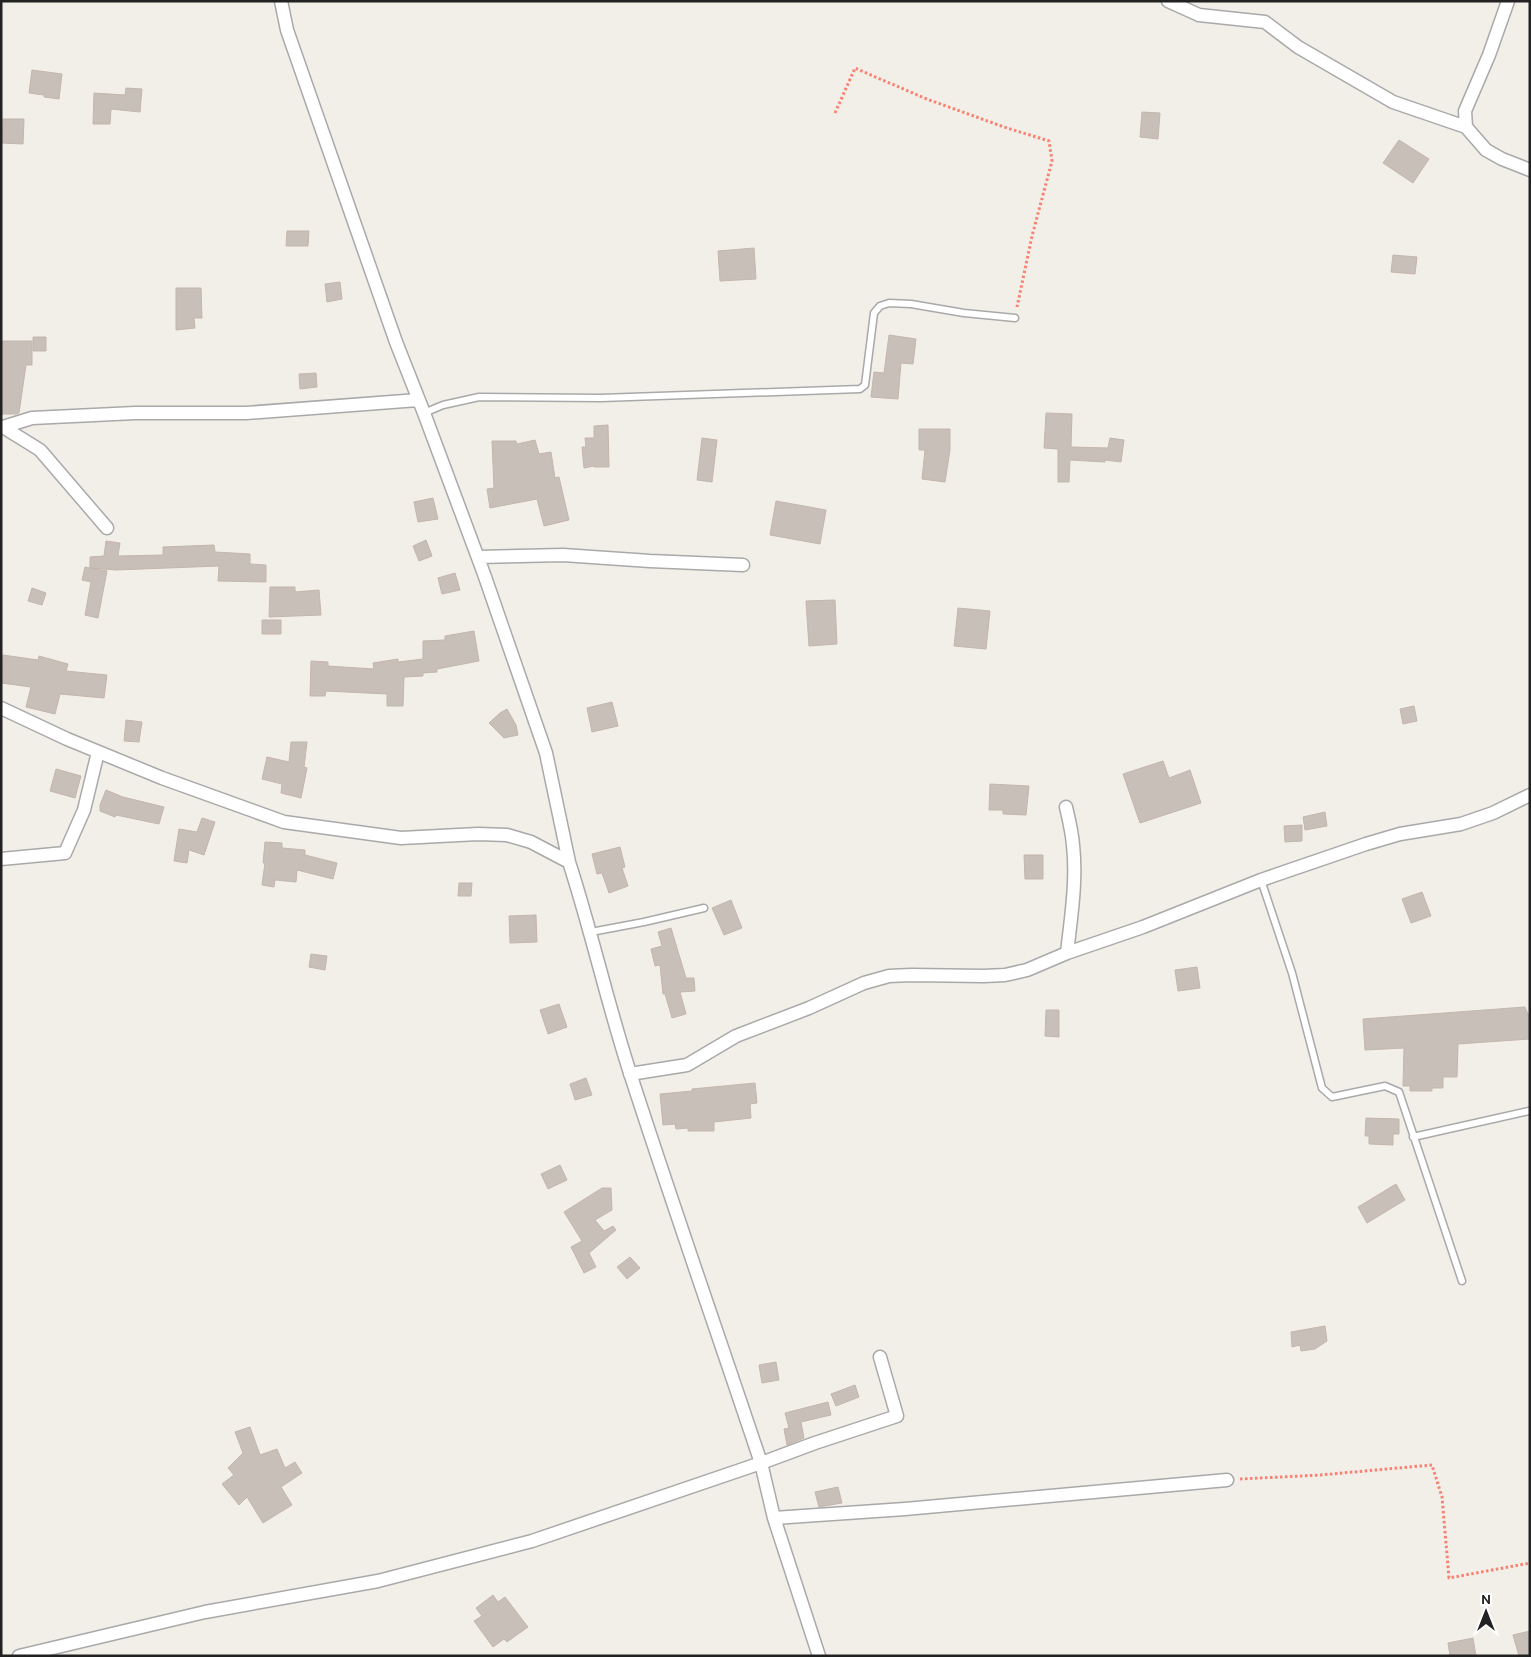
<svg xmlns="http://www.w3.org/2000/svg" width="1531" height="1657" font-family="Overpass,sans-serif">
	<rect width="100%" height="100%" fill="#f2efe9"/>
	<path fill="#c7bfb8" stroke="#c4b6ab" d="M32 70 62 74 59 99 44 97V95L29 93Z
		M126 88 142 89 140 112 111 109 110 124H93L94 93 125 95Z
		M1142 112 1160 113 1158 139 1140 137Z
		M3 119H24L23 144 2 143Z
		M1399 140 1429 159 1413 183 1383 163Z
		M287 231H309L308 246H286Z
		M754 248 756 279 720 281 718 251Z
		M1393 255 1417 257 1415 274 1391 272Z
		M340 282 342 299 327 302 325 284Z
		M176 288H201L202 318H194L195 328 176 330Z
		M889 335 916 339 913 364 901 363 898 399 871 397 874 372 884 373Z
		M33 337H46V351H33Z
		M1 341H32V365H26L19 413 17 414H1Z
		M316 373 317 387 300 389 299 374Z
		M1046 413 1072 414 1071 447 1108 448 1110 438 1124 440 1121 462 1105 460V462L1070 460 1069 482H1058V449L1044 448Z
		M608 425 609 467H594V466L584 468 582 447H586L585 438H594V426Z
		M919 429H950V450L945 482 922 479 925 450H919Z
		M702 438 717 440 712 482 697 480Z
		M535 440 539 454 551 452 555 478 559 477 569 520 544 526 537 499 490 508 487 489 494 488 492 441H516L517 444Z
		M433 498 438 519 418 522 414 502Z
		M776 501 826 510 820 544 770 535Z
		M426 540 432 556 419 561 413 546Z
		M106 541 120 543 118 556 163 555V547L214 545 215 552 250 554V564L266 565V582L218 581 219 566 116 570 90 568V557L104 556Z
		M85 567 107 571 98 618 85 615 91 582 82 580Z
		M455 573 460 590 442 594 438 578Z
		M270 587H295V592L319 590 321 615 269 617Z
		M32 588 46 593 42 605 28 601Z
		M835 600 837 644 809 646 806 601Z
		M958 608 990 611 986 649 954 646Z
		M262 620H281V634H262Z
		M474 631 479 661 437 669V672L423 673V676L404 677 403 706H387V694L326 691 325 696H310L311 661 328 662V666L374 669 373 663 398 659V662L423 659V641L445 640V636Z
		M3 655 38 660 39 656 68 664 66 671 107 675 104 698 60 694 55 714 26 707 31 687 1 683Z
		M612 702 618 726 592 732 587 708Z
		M1414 706 1417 721 1403 724 1400 709Z
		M507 709 516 725 518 735 504 738 489 723 500 713Z
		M126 720 142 722 139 742 124 741Z
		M291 742H307L304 767 307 768 301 798 281 793 282 784 262 779 267 757 289 762Z
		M1163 761 1169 778 1190 770 1201 803 1140 823 1123 774Z
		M56 769 81 776 75 798 50 791Z
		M990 784 1029 786 1026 815 1003 814V810H989Z
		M106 790 123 797 164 807 159 824 116 815 115 817 100 811V805Z
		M1325 812 1327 826 1305 830 1303 817Z
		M202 818 215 822 204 855 189 850 187 863 174 861 179 829 197 832Z
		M1302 825V841L1285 842 1284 826Z
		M265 842 282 843V848L305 850V855L337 863 333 879 297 870 296 882 275 880 274 887 262 885 265 863H263Z
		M620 847 625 867 622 868 628 886 609 893 602 873 597 874 592 854Z
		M1024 855H1043V879H1025Z
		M459 883H472L471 896H458Z
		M1422 892 1431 916 1411 923 1402 899Z
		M731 900 742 928 724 935 712 908Z
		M536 915 537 942 510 943 509 916Z
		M671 928 686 978H694L695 991 680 992 686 1014 672 1018 665 994H663L660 965 655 966 651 949 662 946 658 932Z
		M311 954 327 956 325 970 309 967Z
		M1197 967 1200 988 1178 991 1175 970Z
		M559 1004 567 1027 548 1034 540 1010Z
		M1525 1007 1530 1019V1039L1458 1044 1457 1077H1443V1088H1432V1091H1410V1086H1403L1404 1048 1365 1050 1363 1019Z
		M1046 1010H1059V1037L1045 1036Z
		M586 1078 592 1095 575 1100 570 1084Z
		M755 1083 757 1103 750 1104 751 1118 714 1122V1131H688V1128L676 1129 675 1124 663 1125 660 1094 692 1091V1089Z
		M1366 1118 1399 1119V1134H1393V1145L1369 1144V1136H1365Z
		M560 1165 567 1180 548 1189 541 1174Z
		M1396 1184 1405 1200 1367 1223 1358 1207Z
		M602 1188H611L612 1210 595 1220 604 1231 613 1226 616 1230 589 1253 596 1267 584 1273 571 1247 582 1241 564 1212Z
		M630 1257 640 1268 627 1279 617 1267Z
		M1325 1326 1327 1341 1315 1349 1301 1351 1300 1345 1292 1347 1291 1332Z
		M776 1362 779 1380 762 1383 759 1365Z
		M855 1385 859 1397 836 1406 831 1394Z
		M828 1402 831 1415 801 1422 804 1438 787 1445 784 1429 789 1428 785 1413Z
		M250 1427 260 1455 277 1449 285 1468 295 1462 302 1473 281 1487 292 1505 263 1523 247 1497 239 1505 222 1484 234 1475 228 1468 243 1453 235 1432Z
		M838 1487 842 1503 819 1507 815 1492Z
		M493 1595 498 1602 505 1597 528 1627 507 1642 504 1639 493 1647 474 1621 482 1616 476 1608Z
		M1530 1631V1656H1519L1513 1635Z
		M1473 1638 1476 1656H1450L1448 1643Z"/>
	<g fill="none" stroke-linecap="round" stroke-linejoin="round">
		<defs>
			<path id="lane" d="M424 413 443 405 479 397 601 398 860 389 865 385 874 313 880 306 889 303 911 304 964 313 1015 318
				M1261 880 1292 973 1322 1088 1332 1097 1385 1086 1399 1092 1462 1281
				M591 932 644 922 704 908
				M1413 1137 1529 1111"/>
			<path id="street" d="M281 1 287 30 396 342 424 413 484 574 546 753 569 862
				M1168 1 1199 15 1265 22 1298 47 1393 102 1466 127
				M1508 1 1489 55 1465 111 1466 127 1486 150 1502 159 1530 170
				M107 528 40 450 3 427 32 418 135 413H246L418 400
				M478 557 563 555 650 561 743 565
				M1 708 67 739 162 778 284 822 401 838 478 834 507 835 531 842 569 862C592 933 608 1006 631 1076 673 1206 718 1334 761 1463L774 1518 819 1656
				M1066 807C1069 820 1072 832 1073 845 1077 881 1071 917 1067 953
				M1 859 65 853 84 810 98 752
				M630 1074 687 1065 736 1036 809 1008 864 983 889 976 911 975 984 976 1005 975 1027 970 1067 953 1143 927 1261 880 1366 844 1400 834 1461 824 1493 813 1530 795
				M774 1518 905 1509 1227 1480
				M19 1656 205 1612 378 1581 532 1541 761 1463 815 1443 897 1416 880 1357"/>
		</defs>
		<use href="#lane" stroke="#a9a9a9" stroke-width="9"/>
		<use href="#street" stroke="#a9a9a9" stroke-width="15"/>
		<path stroke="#fa8072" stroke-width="3" stroke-dasharray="2.5 2.5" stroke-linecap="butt" d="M835 113 855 68 924 98 1004 127 1049 141 1052 161 1032 236 1017 307
			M1240 1479 1320 1475 1432 1465 1442 1497 1449 1578 1530 1563"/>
		<use href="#lane" stroke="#fff" stroke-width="6"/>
		<use href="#street" stroke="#fff" stroke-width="12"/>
	</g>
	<rect width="1531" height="1657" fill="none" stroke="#222222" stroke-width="5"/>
	<g transform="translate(1486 1612)" stroke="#ffffff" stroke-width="4" paint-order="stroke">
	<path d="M0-4L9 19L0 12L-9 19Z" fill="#222222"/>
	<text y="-8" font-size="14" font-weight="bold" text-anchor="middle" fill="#222222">N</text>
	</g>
</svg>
